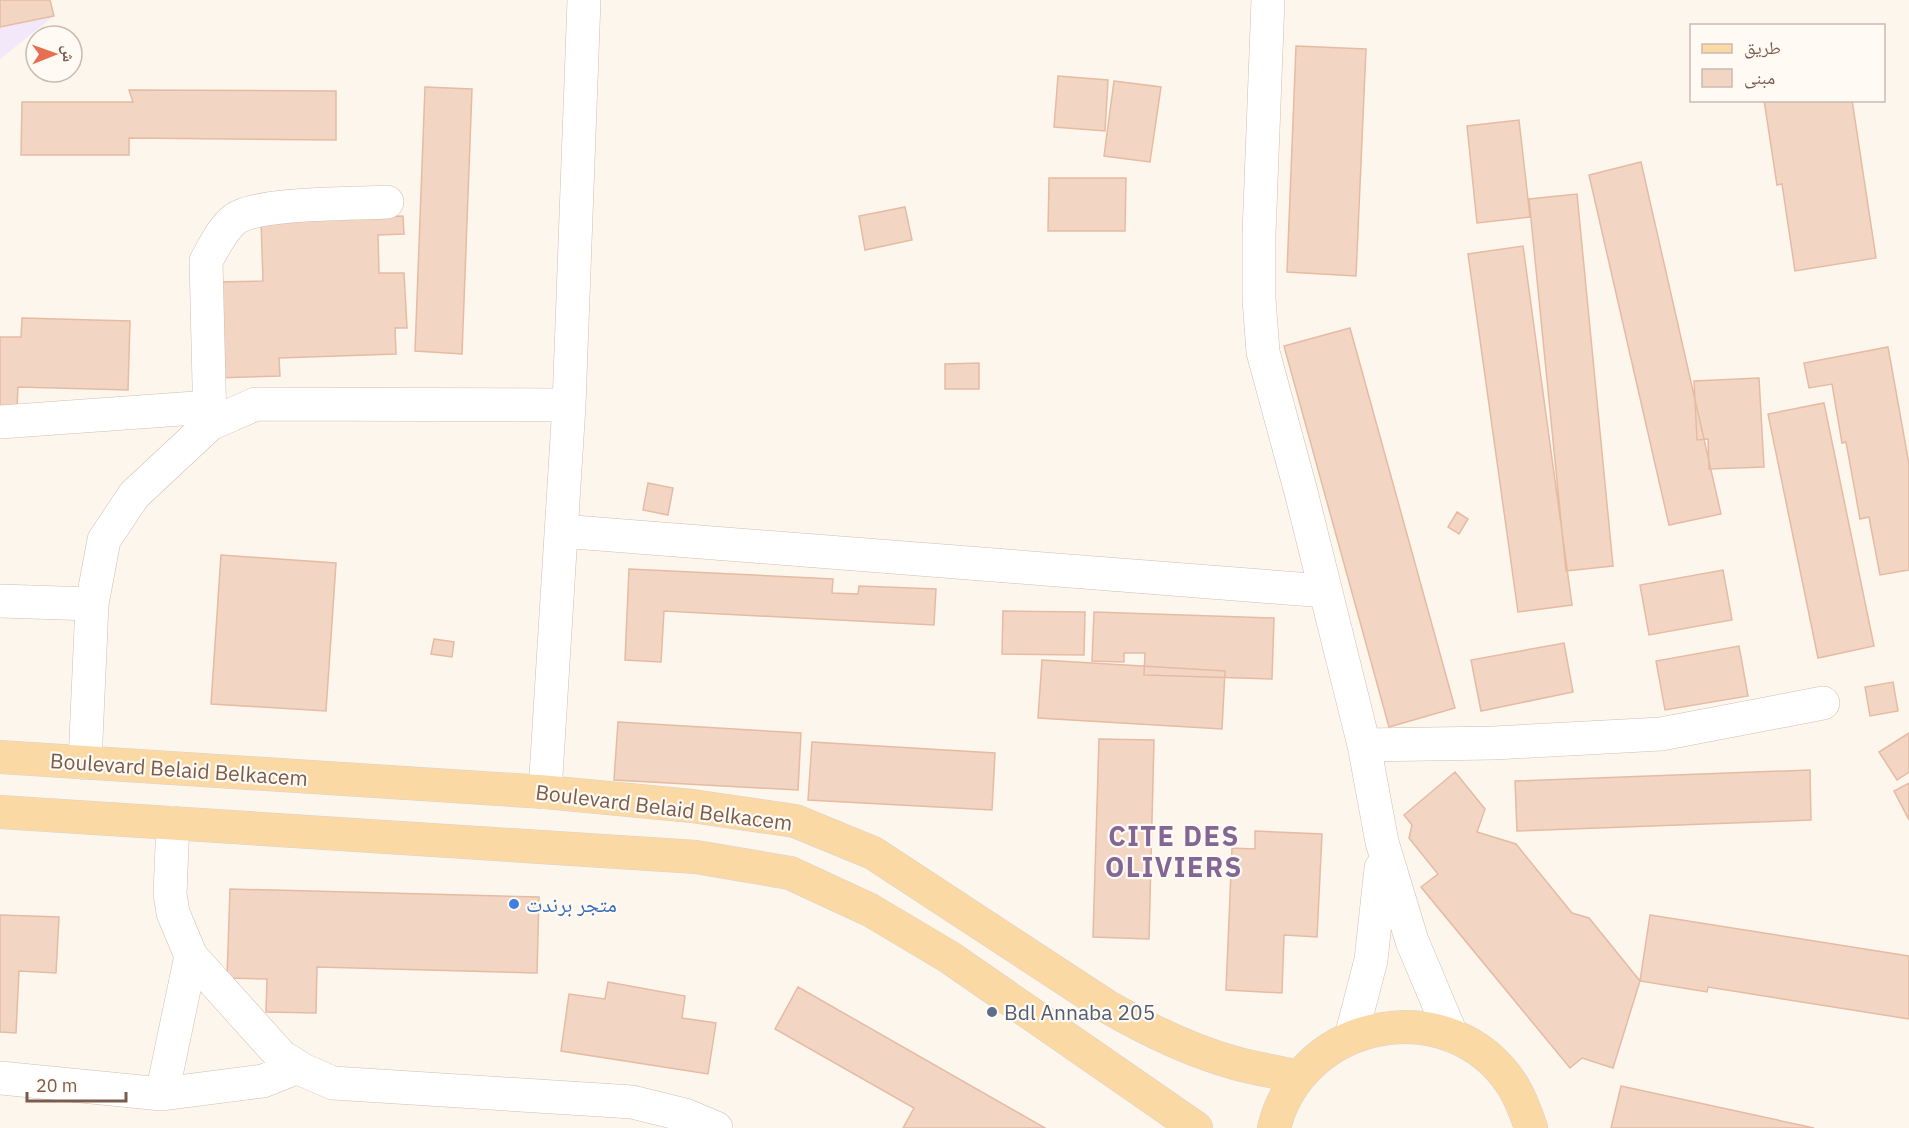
<svg xmlns="http://www.w3.org/2000/svg" width="1909" height="1128" font-family="'IBM Plex Sans','Noto Naskh Arabic',sans-serif">
	<rect width="100%" height="100%" fill="#fdf6ec"/>
	<path fill="#f3e8fa" d="M0 0H50L54 16 0 59Z"/>
	<path fill="#f3d5c3" stroke="#e6bba3" stroke-width="1.5" d="M0 0H50L54 16 0 27Z
		M1296 46 1366 49 1356 276 1287 272Z
		M1058 76 1108 80 1105 131 1054 127Z
		M1114 81 1161 87 1150 162 1104 156Z
		M425 87 472 89 462 354 415 351Z
		M129 90 336 91V140L129 138V155H21L22 102H133Z
		M1764 100H1852L1876 258 1795 271 1782 184 1777 185Z
		M1519 120 1530 217 1477 223 1467 126Z
		M1641 162 1721 514 1669 525 1589 175Z
		M1049 178H1126L1125 231H1048Z
		M1577 194 1613 566 1566 571 1529 199Z
		M905 207 912 240 865 250 859 216Z
		M403 216 404 234 378 235 379 273H404L407 328H395L396 354 279 358 280 376 216 378 213 282 263 281 261 220Z
		M1523 246 1572 605 1518 612 1468 254Z
		M22 318 130 321 128 390 18 387 17 407 0 406V337H21Z
		M1350 328 1455 708 1389 727 1284 346Z
		M1888 347 1909 464V570L1880 575 1869 517 1860 519 1846 442 1842 443 1832 384 1809 388 1804 363Z
		M979 363V389H945V364Z
		M1759 378 1764 467 1709 469 1708 439 1697 440 1694 381Z
		M1824 403 1874 646 1818 658 1768 414Z
		M648 483 673 488 668 515 643 510Z
		M1457 512 1468 519 1459 534 1448 527Z
		M221 555 336 563 326 711 211 704Z
		M629 569 833 579 832 593 858 594 859 586 936 589 934 625 664 611 661 662 625 660Z
		M1723 570 1732 620 1649 635 1640 585Z
		M1003 611 1085 612 1084 655 1002 654Z
		M1094 612 1274 618 1272 679 1144 675 1145 653H1124V662L1092 661Z
		M434 639 454 642 452 657 431 654Z
		M1564 643 1573 692 1481 711 1471 660Z
		M1739 646 1748 696 1665 710 1656 661Z
		M1042 660 1225 671 1222 729 1038 718Z
		M1893 682 1898 711 1870 716 1865 687Z
		M618 722 801 733 798 790 614 780Z
		M1909 733V772L1897 780 1879 752Z
		M1099 739 1154 740 1149 939 1093 937Z
		M812 742 995 753 992 810 808 800Z
		M1810 770 1811 820 1517 831 1515 781Z
		M1455 772 1485 809 1477 832 1516 844 1572 913 1589 918 1640 981 1613 1068 1582 1058 1570 1068 1421 887 1438 874 1409 838 1412 825 1404 815Z
		M1909 783V820L1894 791Z
		M1255 831 1322 834 1317 937 1284 935 1282 993 1226 990 1232 848 1255 849Z
		M230 889 539 897 537 973 317 967 316 1013 266 1012 267 979 227 978Z
		M0 915 59 917 56 973 19 971 16 1033 0 1032Z
		M1650 915 1909 956V1019L1708 987 1707 992 1640 981Z
		M608 982 685 996 682 1018 716 1023 708 1074 561 1051 569 994 605 999Z
		M798 987 1045 1128H903L914 1108 775 1029Z
		M1621 1086 1814 1128H1611Z"/>
	<g fill="none" stroke-linecap="round" stroke-linejoin="round">
		<defs>
			<path id="minor" d="M1268 0 1259 234V299L1263 352 1301 492 1364 745 1382 842 1412 941 1452 1036
				M0 422 209 407
				M210 424 206 261C214 247 222 229 235 219 259 202 354 204 387 202
				M561 531 1325 591
				M0 601 92 604
				M1364 745 1494 743 1661 734 1823 703
				M85 763 92 604 104 540 134 495 210 424 256 404 569 405
				M545 792 569 405 584 0
				M173 823 170 894 173 913 191 956 281 1056 303 1070 333 1083 632 1102 685 1115 716 1128
				M1351 1037 1371 960 1381 868
				M0 1078 162 1094 263 1081 298 1067
				M162 1094 191 956"/>
			<path id="major" d="M0 757 545 792 692 806 795 821 873 853 1108 1007C1148 1030 1191 1051 1235 1063 1256 1069 1278 1072 1299 1077
				M0 812 696 857 790 873 870 910 949 957 1196 1128
				M1274 1128C1301 1018 1451 989 1513 1086 1521 1099 1526 1113 1531 1128"/>
		</defs>
		<use href="#minor" stroke="#d1beb0" stroke-width="34"/>
		<use href="#major" stroke="#dad1cd" stroke-width="34"/>
		<use href="#minor" stroke="#fff" stroke-width="33"/>
		<use href="#major" stroke="#fbd9a5" stroke-width="33"/>
	</g>
	<circle fill="#3f7fe0" stroke="#fffaf3" stroke-width="2" cx="514" cy="904" r="6"/>
	<circle fill="#5c6f8a" stroke="#fffaf3" stroke-width="2" cx="992" cy="1012" r="6"/>
	<g text-anchor="middle" dominant-baseline="central" stroke-width="4.5" stroke-linejoin="round" paint-order="stroke">
		<g font-size="21" fill="#7a5c4d" stroke="#fffaf3">
			<text transform="translate(179 769) rotate(4)">Boulevard Belaid Belkacem</text>
			<text transform="translate(664 807) rotate(7)">Boulevard Belaid Belkacem</text>
		</g>
		<g font-size="21" fill="#366cbe" stroke="#fffaf3" text-anchor="start">
			<text x="526" y="904">متجر برندت</text>
		</g>
		<g font-size="21" fill="#4e5e75" stroke="#fffaf3" text-anchor="start">
			<text x="1004" y="1012">Bdl Annaba 205</text>
		</g>
		<g font-size="27" font-weight="bold" letter-spacing="1.5" fill="#846695" stroke="#fffaf3">
			<text x="1174" y="835">CITE DES<tspan x="1174" dy="31">OLIVIERS</tspan></text>
		</g>
	</g>
	<rect x="1690" y="24" width="195" height="78" fill="#fffaf3" stroke="#cabbb1" stroke-width="1.5"/>
	<rect x="1702" y="44" width="30" height="9" fill="#fbd9a5" stroke="#cabbb1" stroke-width="1.5"/>
	<text x="1744" y="54" font-size="18" fill="#7a5c4d">طريق</text>
	<rect x="1702" y="69" width="30" height="18" fill="#f3d5c3" stroke="#cabbb1" stroke-width="1.5"/>
	<text x="1744" y="84" font-size="18" fill="#7a5c4d">مبنى</text>
	<g transform="translate(54 54) rotate(89)"><circle r="28" fill="#fffaf3" stroke="#cabbb1" stroke-width="1.5"/>
	<path d="M0-4.5L10 22L0 15L-10 22Z" fill="#e76f51"/>
	<text y="-9" font-size="16" font-weight="bold" text-anchor="middle" fill="#7a5c4d">ش</text>
	</g>
	<path d="M27 1092v9h99v-9" fill="none" stroke="#7a5c4d" stroke-width="3"/>
	<text x="36" y="1092" font-size="18" fill="#7a5c4d" stroke="#fffaf3" stroke-width="4.5" paint-order="stroke">20 m</text>
</svg>
